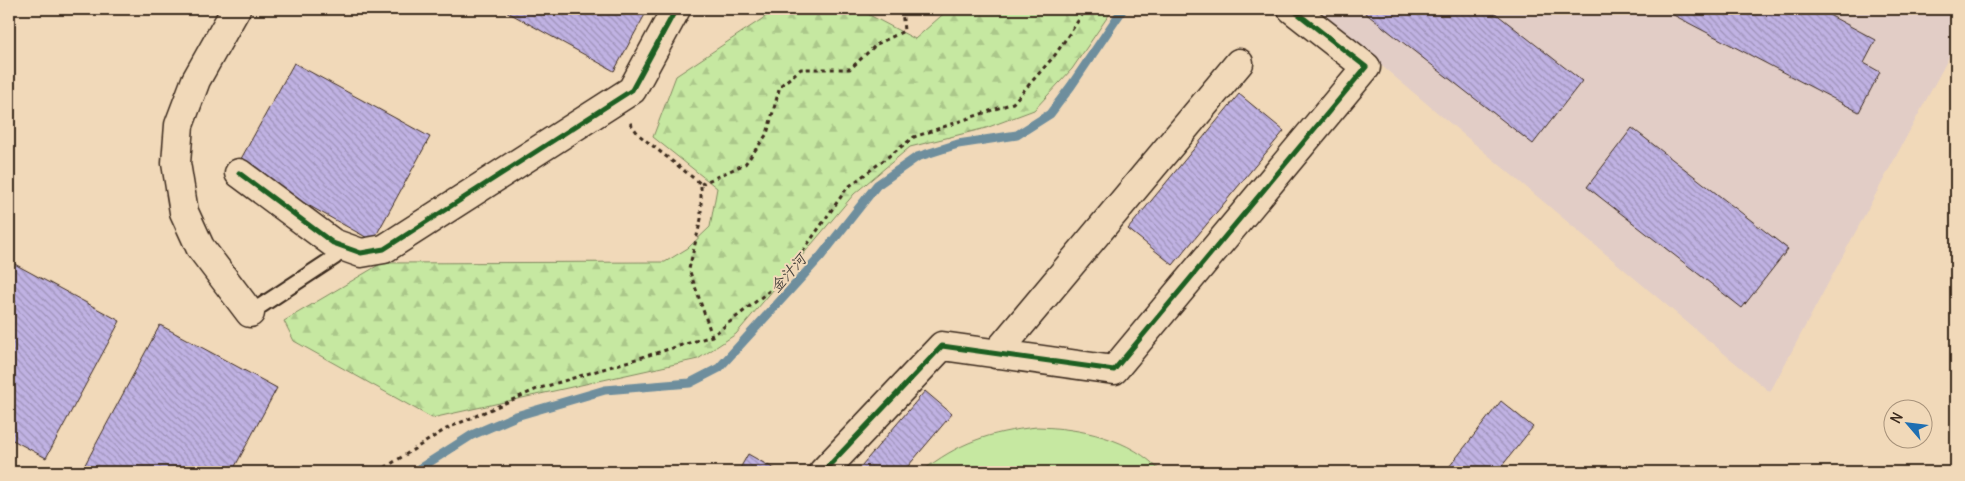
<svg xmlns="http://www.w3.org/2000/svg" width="1965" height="481" font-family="Delius,'LXGW WenKai TC',sans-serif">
	<defs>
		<pattern id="forest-firs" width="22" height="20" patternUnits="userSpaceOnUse" patternTransform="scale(1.25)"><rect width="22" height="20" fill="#c6e8a1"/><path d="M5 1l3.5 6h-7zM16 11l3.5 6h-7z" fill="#abc78a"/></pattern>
		<pattern id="building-back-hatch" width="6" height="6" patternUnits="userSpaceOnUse" patternTransform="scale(1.25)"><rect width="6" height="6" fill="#c0b2e3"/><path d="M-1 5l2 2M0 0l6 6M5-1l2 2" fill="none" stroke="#9d91b7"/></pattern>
	</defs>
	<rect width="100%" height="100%" fill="#f1d9b9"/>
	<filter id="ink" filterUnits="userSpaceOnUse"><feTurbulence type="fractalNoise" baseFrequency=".02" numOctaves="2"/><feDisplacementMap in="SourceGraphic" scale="10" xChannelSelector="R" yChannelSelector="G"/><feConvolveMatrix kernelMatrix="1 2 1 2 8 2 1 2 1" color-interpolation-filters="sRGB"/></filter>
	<g filter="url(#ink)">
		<path fill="#e2cdc6" d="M1314 9H1956V44L1770 392Z"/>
		<path fill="url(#forest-firs)" stroke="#808960" d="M777 9H858L915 39 949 9H1113L1072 69 1034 110 986 128 910 147 854 194 736 334 698 359 432 418 294 341 284 321 382 263 665 262 688 248 710 227 717 188 653 137 676 76Z"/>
		<path fill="#c6e8a1" stroke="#808960" d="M1037 427C1079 428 1132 438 1161 472H921C958 443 989 432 1037 427Z"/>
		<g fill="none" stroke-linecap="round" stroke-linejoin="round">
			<path stroke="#6e8e9d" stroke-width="9" d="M414 472 472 435 516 416 605 390 690 383 719 368 821 256 877 185 917 157 958 144 1017 135 1050 114 1071 86 1123 9"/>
		</g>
		<path fill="url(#building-back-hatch)" stroke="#3b2a1e" d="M502 9H648L614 71Z
			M1360 9H1490L1582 81 1533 144Z
			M1662 9H1818L1876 40 1864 63 1880 72 1859 112Z
			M294 63 430 137 373 241 237 166Z
			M1239 94 1284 131 1173 265 1128 229Z
			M1632 128 1788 249 1742 308 1587 187Z
			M9 261 120 321 46 458 9 438Z
			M160 325 277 388 232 472H81Z
			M925 391 952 414 903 472H856Z
			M1501 401 1533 427 1497 472H1445Z
			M748 454 778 471V472H738Z"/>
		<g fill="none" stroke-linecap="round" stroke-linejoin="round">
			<defs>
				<path id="lane" d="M250 313 335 257"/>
				<path id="street" d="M236 9 196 80 179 125 176 163 184 212 200 247 250 313
					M239 173 333 243 361 253 384 249 632 90 676 9
					M996 354 1239 63
					M823 472 942 346 1114 370 1366 67 1292 9"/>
			</defs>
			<use href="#lane" stroke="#3b2a1e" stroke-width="18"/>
			<use href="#street" stroke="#3b2a1e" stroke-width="31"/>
			<path stroke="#3b2a1e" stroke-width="3" stroke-dasharray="4 4" stroke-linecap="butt" d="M630 123 639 135 701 184V219L689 269 712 336
				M701 184 745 164 767 134 780 86 801 69H850L877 44 904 31 902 9
				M378 472 446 429 537 389 712 336 782 281 847 188 914 137 1013 103 1055 55 1086 9"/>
			<use href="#lane" stroke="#f1d9b9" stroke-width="14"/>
			<use href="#street" stroke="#f1d9b9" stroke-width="28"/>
			<defs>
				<path id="cycleway" d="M239 173 333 243 361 253 384 249 632 90 676 9
					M823 472 942 346 1114 370 1366 67 1292 9"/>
			</defs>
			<use href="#cycleway" stroke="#f1d9b9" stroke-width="8"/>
			<use href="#cycleway" stroke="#1b5e20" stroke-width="5"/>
		</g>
	</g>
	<g text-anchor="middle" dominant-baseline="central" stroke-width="4" stroke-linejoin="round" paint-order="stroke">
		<g font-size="15" font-style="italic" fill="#48433e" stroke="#f1d9b9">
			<text transform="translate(788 273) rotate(-48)">金汁河</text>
		</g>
	</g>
	<rect width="1965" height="481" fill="none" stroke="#f1d9b9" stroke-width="30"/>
	<rect x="15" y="15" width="1935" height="451" fill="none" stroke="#3b2a1e" stroke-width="2" filter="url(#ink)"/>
	<g transform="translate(1908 424) rotate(298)"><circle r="24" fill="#f1d9b9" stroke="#a8937b"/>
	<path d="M0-4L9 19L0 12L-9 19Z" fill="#1f6fb2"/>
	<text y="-8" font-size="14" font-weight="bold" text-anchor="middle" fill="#3b2a1e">N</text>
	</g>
</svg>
